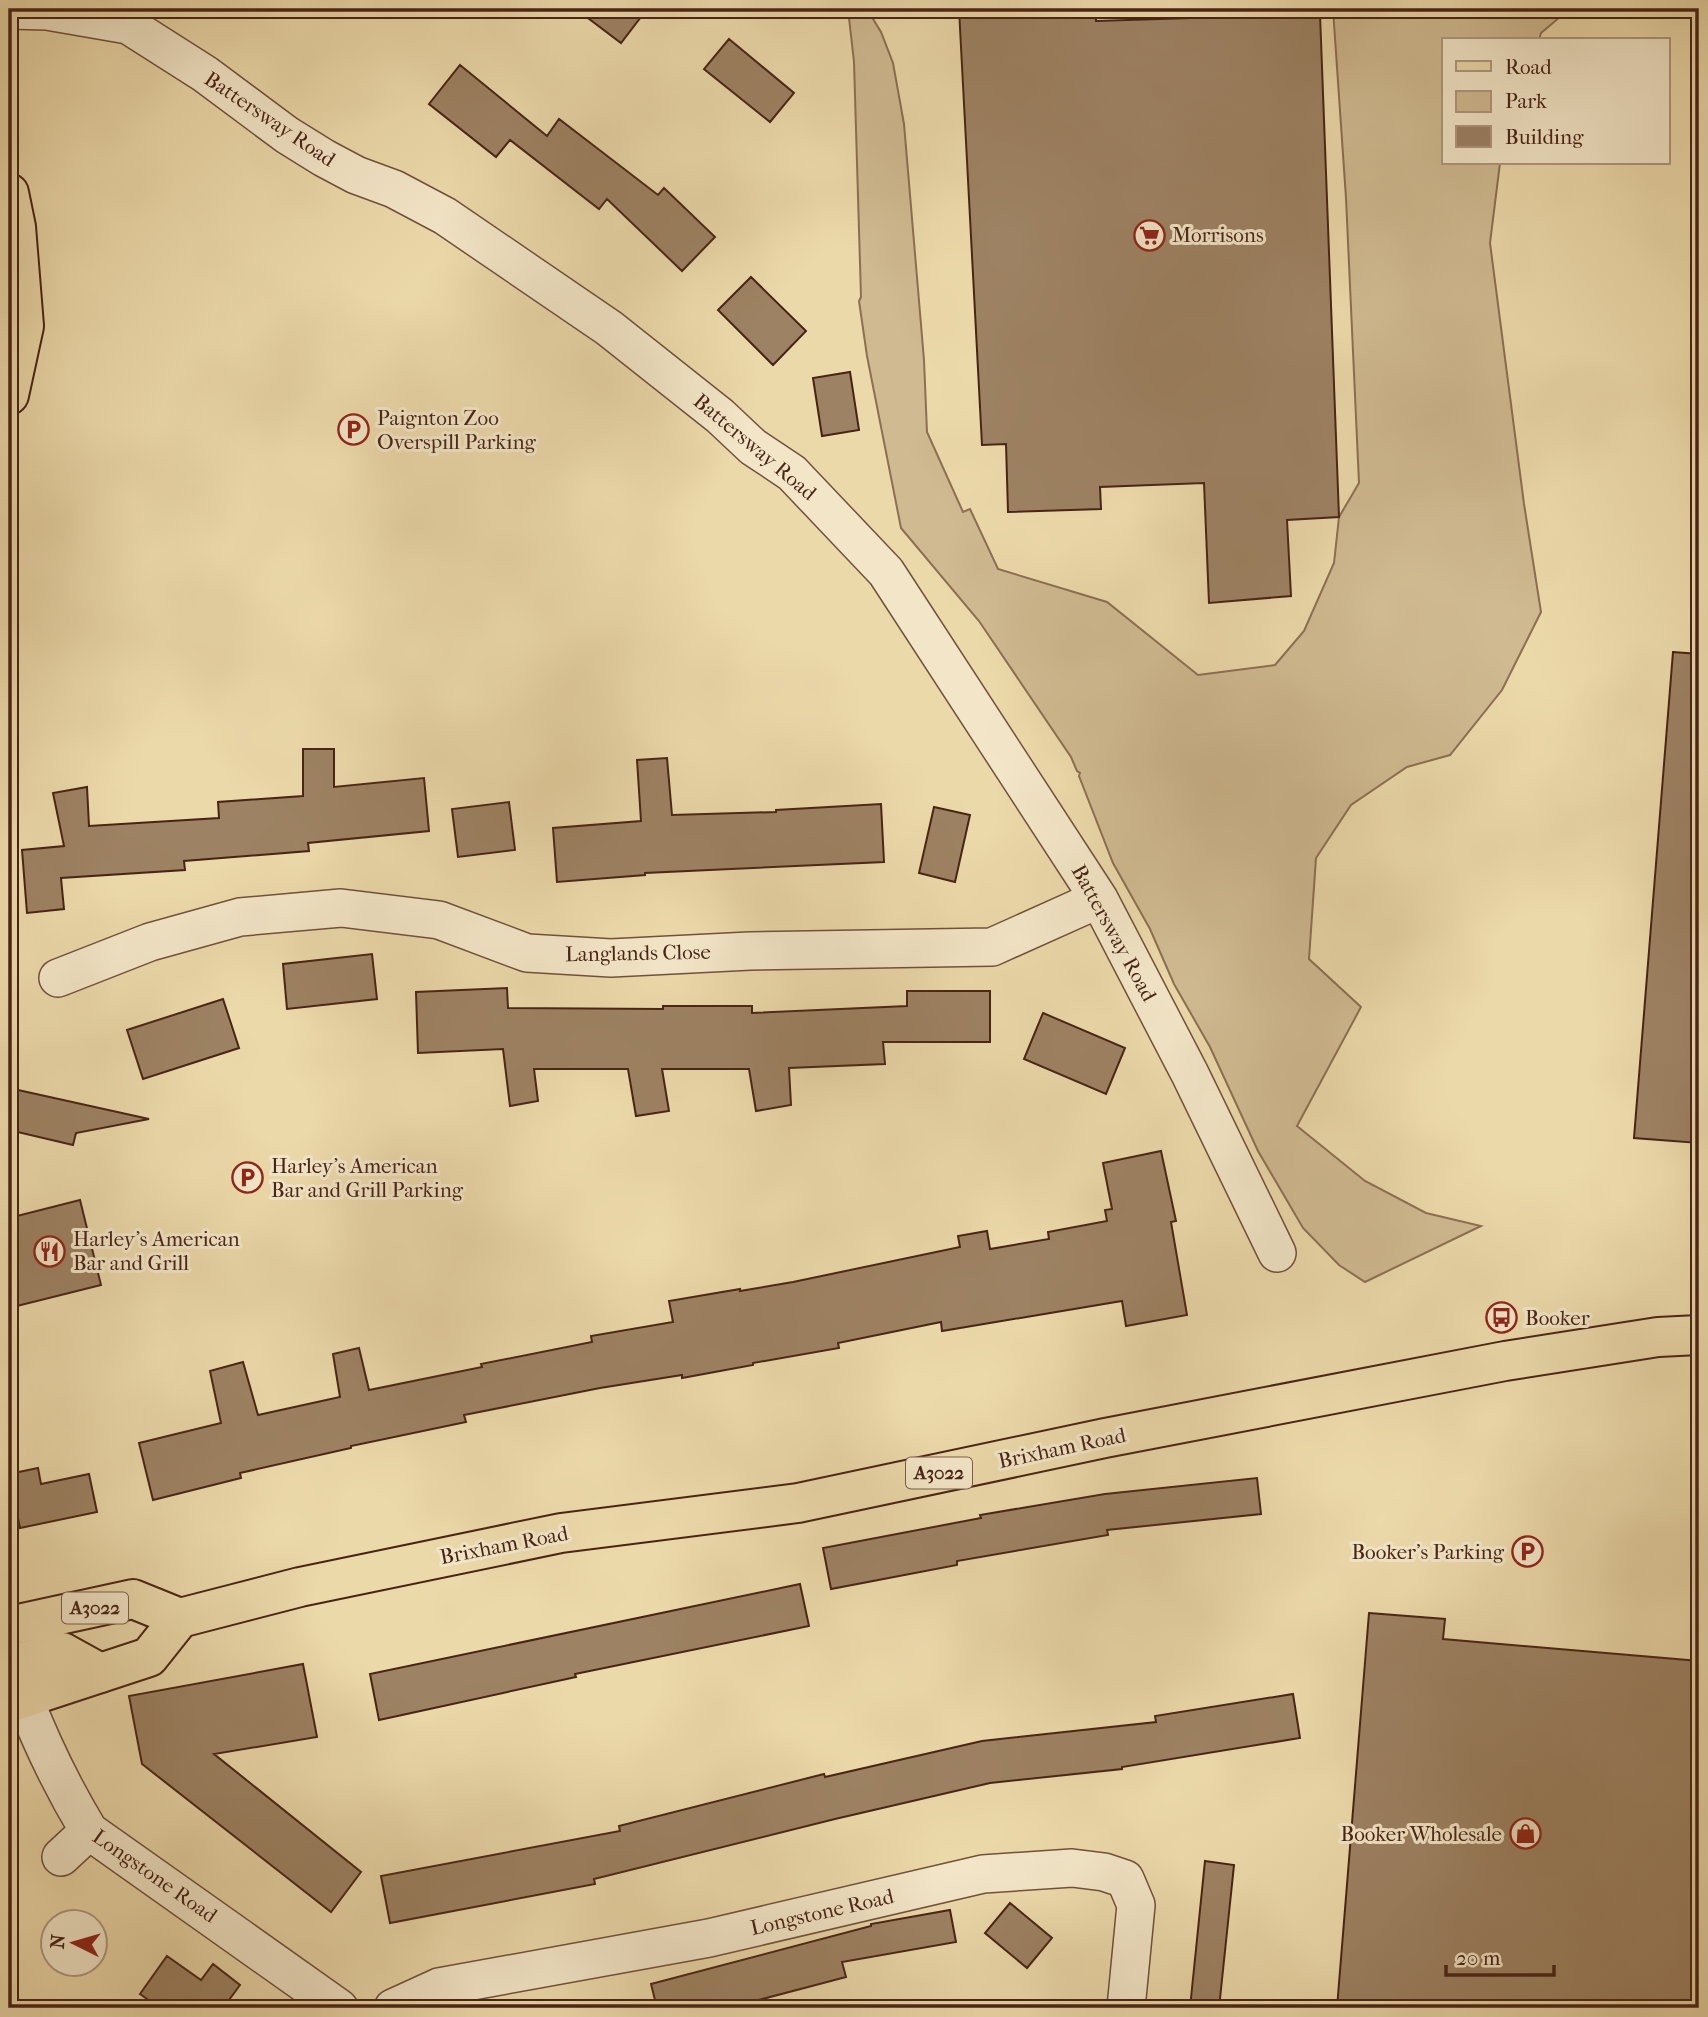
<svg xmlns="http://www.w3.org/2000/svg" width="1708" height="2017" font-family="'IM FELL French Canon',serif">
	<rect width="100%" height="100%" fill="#ecd9aa"/>
	<filter id="stains"><feTurbulence type="fractalNoise" baseFrequency=".00286" numOctaves="4"/><feColorMatrix values="0 0 0 0 .2 0 0 0 0 .09 0 0 0 0 .02 0 0 0 .5 -.17"/></filter>
	<radialGradient id="worn" r=".72"><stop offset=".6" stop-color="#630" stop-opacity="0"/><stop offset="1" stop-color="#630" stop-opacity=".3"/></radialGradient>
	<path fill="#d0ba91" stroke="#8c6f54" stroke-width="2" d="M848 9H867L881 32 893 63 904 124 924 360 927 432 963 512 970 509 998 569 1107 602 1198 675 1275 665 1304 631 1334 563 1339 517 1359 483 1346 198 1333 9H1625L1596 13 1567 11 1541 33 1539 40H1444V163H1500L1490 243 1524 504 1541 612 1502 690 1450 755 1407 767 1351 805 1316 858 1309 959 1361 1007 1297 1126 1365 1181 1426 1213 1481 1226 1365 1282 1339 1265 1303 1228 1258 1151 1210 1047 1174 984 1150 929 1113 863 1079 776 1080 773 1077 771 1071 757 979 621 901 528 867 356 859 301 861 297 854 62Z"/>
	<path fill="#9d8263" stroke="#482416" stroke-width="2" d="M576 9H647L621 43Z
		M959 9H1095L1096 21 1320 14 1339 517 1287 520 1291 596 1209 603 1204 483 1100 487 1101 509 1008 512 1006 444 982 445Z
		M729 39 794 93 770 122 704 69Z
		M460 65 547 136 559 119 658 195 664 188 715 237 682 271 607 199 599 209 510 140 496 157 429 104Z
		M751 277 806 331 773 365 718 310Z
		M850 372 859 430 822 436 813 378Z
		M1673 652 1699 654V1143L1634 1138Z
		M303 749H334V787L424 778 429 831 308 843 309 851 184 861 185 870 61 878 64 909 27 913 22 850 64 846 53 793 87 787 89 826 219 818 218 802 303 796Z
		M667 758 672 815 776 812V810L881 804 884 862 645 873V875L557 882 553 828 641 821 637 760Z
		M509 802 515 850 458 857 452 809Z
		M934 807 970 815 955 882 919 873Z
		M372 954 377 999 287 1009 283 964Z
		M507 988 508 1008 663 1009V1006H752V1013L907 1006V991H990V1042H883L885 1064 789 1068 791 1105 756 1111 749 1069H662L669 1111 636 1116 628 1069H534L538 1101 510 1106 503 1049 418 1053 416 992Z
		M223 999 239 1048 143 1079 127 1030Z
		M1043 1013 1125 1048 1106 1094 1024 1059Z
		M9 1088 149 1119 76 1133 73 1145 9 1130Z
		M1161 1151 1176 1221 1171 1222 1187 1315 1126 1326 1122 1301 942 1331 941 1322 838 1343 839 1348 753 1363V1365L682 1378V1375L600 1388 464 1415 466 1422 351 1446V1448L240 1473 241 1478 153 1500 139 1443 221 1423 210 1371 243 1362 258 1415 340 1397 333 1354 359 1348 369 1390 482 1367 481 1364 592 1342 591 1336 673 1322 669 1301 740 1289V1291L793 1282 960 1247 958 1236 987 1231 990 1249 1049 1239 1048 1232 1107 1221 1105 1210 1112 1209 1103 1163Z
		M80 1200 101 1285 9 1308V1218Z
		M38 1468 41 1484 89 1474 97 1512 20 1528 9 1474Z
		M1257 1478 1261 1514 1107 1530 1108 1535 957 1561V1565L831 1589 823 1548 981 1518 980 1515 1105 1494Z
		M800 1584 809 1626 575 1674 576 1677 379 1720 370 1674Z
		M1369 1613 1445 1619 1443 1639 1699 1661V2008H1337Z
		M303 1664 317 1737 214 1754 361 1872 331 1912 142 1764 129 1696Z
		M1293 1694 1300 1738 1122 1767V1769L990 1783 835 1819 594 1879 595 1884 390 1923 381 1876 620 1831 619 1826 824 1774 825 1777 982 1741 1156 1722 1155 1716Z
		M1205 1861 1234 1865 1219 2008H1190Z
		M1010 1903 1052 1938 1027 1968 985 1933Z
		M950 1910 956 1942 842 1962 846 1977 751 2002 752 2008H657L651 1984 871 1926V1924Z
		M167 1956 201 1980 213 1964 240 1985 229 2000 240 2008H160L140 1994Z"/>
	<g fill="none" stroke-linecap="round" stroke-linejoin="round">
		<defs>
			<path id="street" d="M9 10 47 11 128 25 205 74 287 135 324 158 356 175 394 189 445 216 609 328 720 416 753 447 792 473 886 572 1099 899 1190 1074 1277 1253
				M58 978 150 942 240 917 341 908 439 920 527 953 611 958 750 951 992 947 1099 899
				M24 1698C42 1745 63 1788 89 1831L339 2008
				M61 1857 89 1831
				M393 2008 439 1987 709 1938 983 1874 1072 1868 1104 1872 1125 1879 1136 1905 1126 2008"/>
			<path id="primary" d="M9 193 16 227 24 326 9 395
				M9 1626 133 1599 180 1618 300 1587 561 1533 798 1503 1105 1438 1505 1361 1658 1337 1699 1335
				M9 1703 149 1657 180 1618"/>
			<path id="highway" d="M9 1665 62 1652 100 1673"/>
		</defs>
		<use href="#street" stroke="#71513b" stroke-width="40"/>
		<use href="#primary" stroke="#482416" stroke-width="42"/>
		<use href="#highway" stroke="#482416" stroke-width="42"/>
		<use href="#street" stroke="#f3e6c8" stroke-width="37"/>
		<use href="#primary" stroke="#ecd9aa" stroke-width="38"/>
		<use href="#highway" stroke="#ecd9aa" stroke-width="38"/>
	</g>
	<defs>
		<symbol id="supermarket-ring" viewBox="-11 -11 22 22"><circle r="9.5" fill="#f3e6c8" stroke="#8f2418" stroke-width="1.5"/><path d="M-6-5.5h2.5l.6 2H6L4.5 2H-2.5L-4.4-4H-6ZM-1.5 3.2a1.3 1.3 0 1 0 .1 0ZM3 3.2a1.3 1.3 0 1 0 .1 0Z" fill="#8f2418"/></symbol>
		<symbol id="parking-ring" viewBox="-11 -11 22 22"><circle r="9.5" fill="#f3e6c8" stroke="#8f2418" stroke-width="1.5"/><path d="M-3.5-5.5H1a3.5 3.5 0 0 1 0 7H-1V5.5H-3.5ZM-1-3.4V-.6H.8a1.4 1.4 0 0 0 0-2.8Z" fill="#8f2418"/></symbol>
		<symbol id="restaurant-ring" viewBox="-11 -11 22 22"><circle r="9.5" fill="#f3e6c8" stroke="#8f2418" stroke-width="1.5"/><path d="M-5-6h1v4h1v-4h1v4h1v-4h1v5L-1.5 .5V6h-2V.5L-5-1ZM5-6V6H3V1.5H1.5Q1.5-4 5-6Z" fill="#8f2418"/></symbol>
		<symbol id="bus-ring" viewBox="-11 -11 22 22"><circle r="9.5" fill="#f3e6c8" stroke="#8f2418" stroke-width="1.5"/><path d="M-5-6H5V4H4V6H2V4H-2V6H-4V4H-5ZM-3.5-4V0h7V-4ZM-3.5 1.2v1.5H-2V1.2ZM2 1.2v1.5H3.5V1.2Z" fill="#8f2418"/></symbol>
		<symbol id="shop-ring" viewBox="-11 -11 22 22"><circle r="9.5" fill="#f3e6c8" stroke="#8f2418" stroke-width="1.5"/><path d="M-5-2.5h2.3a2.7 3.5 0 0 1 5.4 0H5L5.5 6h-11ZM-1.5-2.5h3a1.5 2.3 0 0 0-3 0Z" fill="#8f2418"/></symbol>
	</defs>
	<g fill-rule="evenodd">
		<use href="#supermarket-ring" x="1132" y="218" width="35" height="35"/>
		<use href="#parking-ring" x="336" y="412" width="35" height="35"/>
		<use href="#parking-ring" x="230" y="1160" width="35" height="35"/>
		<use href="#restaurant-ring" x="32" y="1234" width="35" height="35"/>
		<use href="#bus-ring" x="1484" y="1300" width="35" height="35"/>
		<use href="#parking-ring" x="1510" y="1534" width="35" height="35"/>
		<use href="#shop-ring" x="1508" y="1816" width="35" height="35"/>
	</g>
	<g text-anchor="middle" dominant-baseline="central" stroke-width="6" stroke-linejoin="round" paint-order="stroke">
		<g fill="#f3e6c8" stroke="#7b5e4b" stroke-width="2">
			<rect x="906" y="1457.5" width="66" height="31" rx="5"/>
			<rect x="62" y="1592.5" width="66" height="31" rx="5"/>
		</g>
		<g font-size="19" font-weight="bold" fill="#482416">
			<text x="939" y="1473">A3022</text>
			<text x="95" y="1608">A3022</text>
		</g>
		<g font-size="21" fill="#482416" stroke="#f3e6c8">
			<text transform="translate(270 119) rotate(34)">Battersway Road</text>
			<text transform="translate(755 447) rotate(40)">Battersway Road</text>
			<text transform="translate(1114 933) rotate(61)">Battersway Road</text>
			<text transform="translate(638 953) rotate(-1)">Langlands Close</text>
			<text transform="translate(1062 1448) rotate(-12)">Brixham Road</text>
			<text transform="translate(504 1545) rotate(-11)">Brixham Road</text>
			<text transform="translate(155 1876) rotate(35)">Longstone Road</text>
			<text transform="translate(822 1912) rotate(-13)">Longstone Road</text>
		</g>
		<g font-size="21" fill="#482416" stroke="#f3e6c8" text-anchor="start">
			<text x="1172" y="235">Morrisons</text>
			<text x="377" y="418">Paignton Zoo<tspan x="377" dy="24">Overspill Parking</tspan></text>
			<text x="271" y="1166">Harley's American<tspan x="271" dy="24">Bar and Grill Parking</tspan></text>
			<text x="73" y="1239">Harley's American<tspan x="73" dy="24">Bar and Grill</tspan></text>
			<text x="1525" y="1318">Booker</text>
			<text x="1504" y="1552" text-anchor="end">Booker's Parking</text>
			<text x="1502" y="1834" text-anchor="end">Booker Wholesale</text>
		</g>
	</g>
	<rect width="1708" height="2017" fill="none" stroke="#ecd9aa" stroke-width="35"/>
	<rect x="10" y="10" width="1687" height="1996" fill="none" stroke="#482416" stroke-width="3.5"/>
	<rect x="18" y="18" width="1673" height="1982" fill="none" stroke="#482416" stroke-width="2"/>
	<rect x="1442" y="38" width="228" height="126" fill="#f3e6c8" stroke="#af9881" stroke-width="2"/>
	<rect x="1456" y="61" width="35" height="10" fill="#ecd9aa" stroke="#af9881" stroke-width="2"/>
	<text x="1505" y="74" font-size="21" fill="#482416">Road</text>
	<rect x="1456" y="91" width="35" height="21" fill="#d0ba91" stroke="#af9881" stroke-width="2"/>
	<text x="1505" y="108" font-size="21" fill="#482416">Park</text>
	<rect x="1456" y="126" width="35" height="21" fill="#9d8263" stroke="#af9881" stroke-width="2"/>
	<text x="1505" y="144" font-size="21" fill="#482416">Building</text>
	<g transform="translate(74 1943) rotate(275)"><circle r="33" fill="#f3e6c8" stroke="#af9881" stroke-width="2"/>
	<path d="M0-5L12 26L0 18L-12 26Z" fill="#8f2418"/>
	<text y="-10" font-size="19" font-weight="bold" text-anchor="middle" fill="#482416">N</text>
	</g>
	<path d="M1446 1965v10h108v-10" fill="none" stroke="#482416" stroke-width="3.5"/>
	<text x="1456" y="1965" font-size="21" fill="#482416" stroke="#f3e6c8" stroke-width="5" paint-order="stroke">20 m</text>
	<rect width="100%" height="100%" filter="url(#stains)"/>
	<rect width="100%" height="100%" fill="url(#worn)"/>
</svg>
